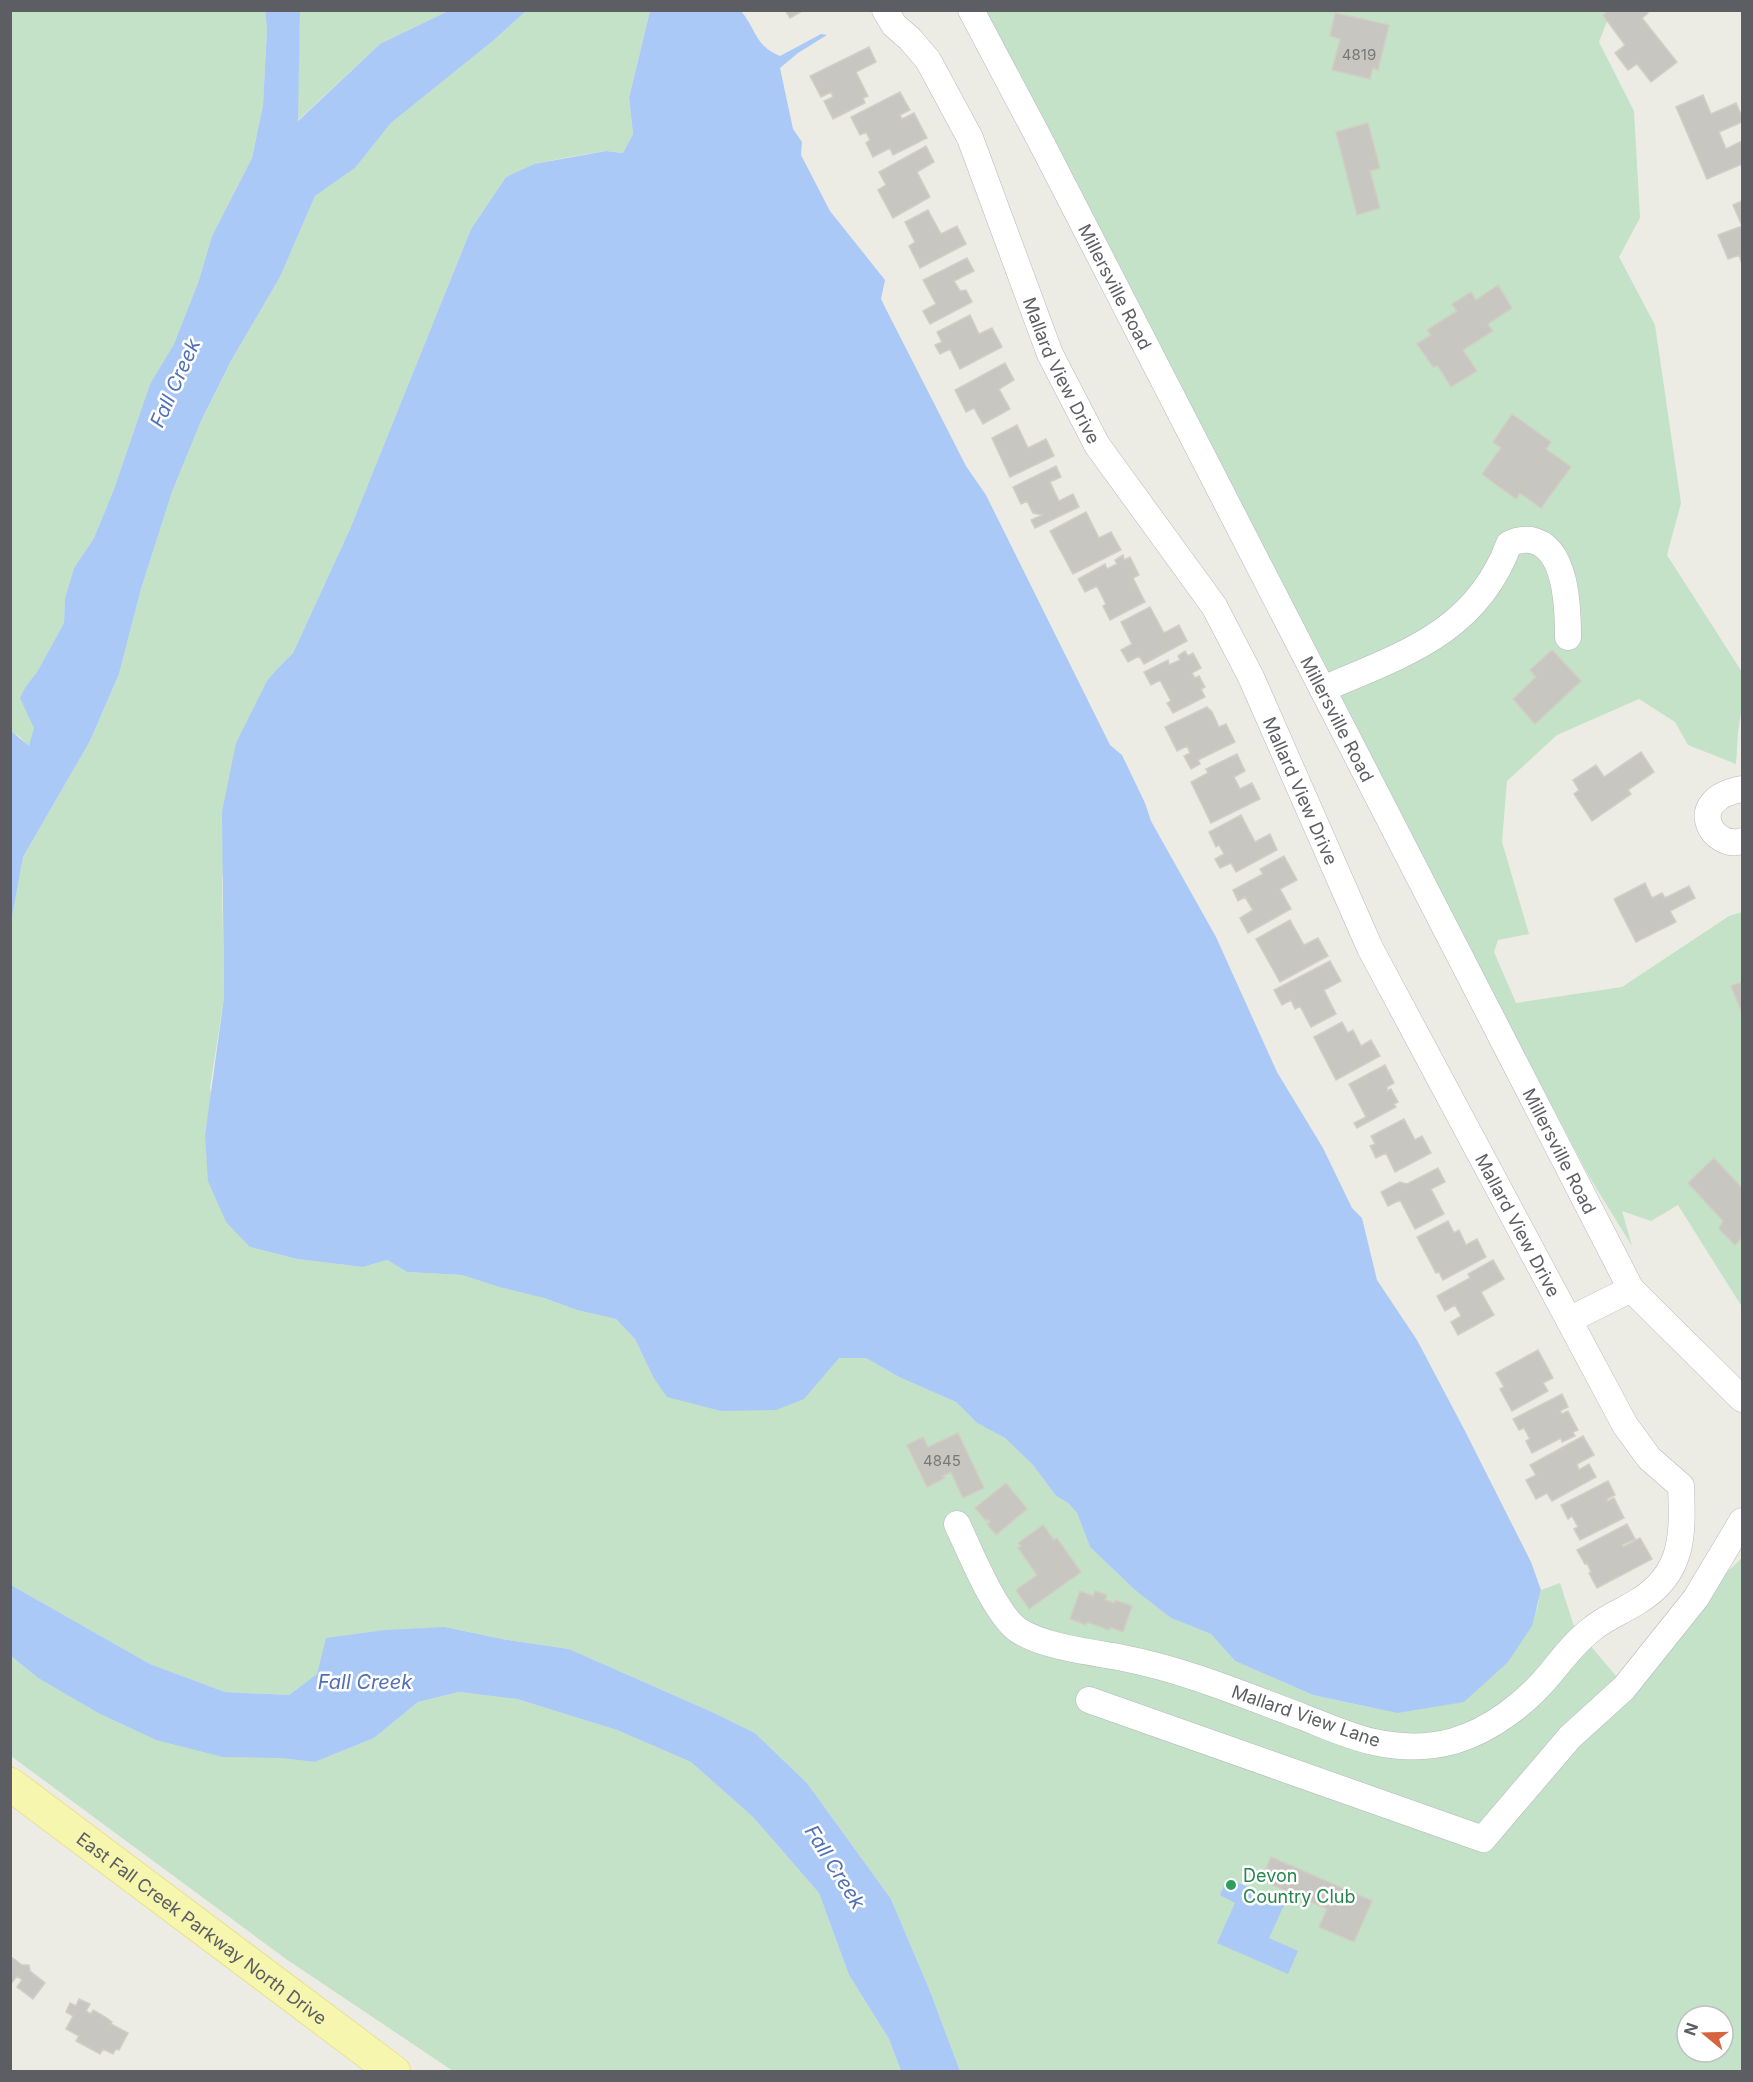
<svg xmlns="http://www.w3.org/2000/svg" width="1753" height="2082" font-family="Inter,sans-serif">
	<rect width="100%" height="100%" fill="#edece4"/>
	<path fill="#c3e2c8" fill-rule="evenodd" d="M10 11H265L267 28 263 105 252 158 212 236 199 280 174 344 150 384 114 489 94 538 74 568 65 598 64 623 37 672 26 686 34 729 29 747 20 737 10 731Z
		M300 11H448L380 44 297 121Z
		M526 11H650L629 98 633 134 623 153 606 151 575 156 534 164 506 177 471 229 350 529 293 653 278 668 222 877 224 997 210 1088 250 1247 297 1259 363 1267 387 1260 407 1272 462 1275 499 1287 544 1298 577 1310 616 1319 635 1339 653 1377 839 1358H866L899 1377 956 1402 977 1423 1005 1438 1033 1465 1056 1496 1068 1503 1077 1513 1090 1547 1136 1591 1171 1618 1211 1634 1235 1661 1313 1695 1397 1713 1537 1609 1541 1590 1560 1583 1574 1626 1616 1676 1742 1558V2071H960L930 1991 891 1899 807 1783 755 1733 712 1712 569 1649 502 1639 445 1627 317 1674 289 1695 225 1692 150 1664 11 1585 10 922 23 857 90 741 119 674 141 589 172 492 201 421 232 359 280 277 315 196 355 168 391 123 494 40ZM1687 2016H1723V2052H1687Z
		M983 11H1611L1599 42 1634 111 1640 218 1619 257 1655 325 1681 503 1667 555 1742 672V706L1738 733 1736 764 1688 745 1675 722 1639 699 1557 735 1507 781 1502 842 1529 934 1498 940 1494 952 1516 1003 1622 987 1729 916 1742 912V1307L1678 1205 1651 1221 1622 1211 1632 1246 1590 1178 1445 905 1103 234Z
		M11 1656 38 1678 98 1713 156 1740 315 1762 374 1738 418 1702 459 1692 517 1699 617 1730 691 1762 753 1817 819 1893 849 1975 889 2039 901 2071H453L286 1959 11 1756Z"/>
	<path fill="#abc9f6" d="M265 11H300L298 121 380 44 448 11H526L494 40 391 123 355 168 315 196 280 277 232 359 201 421 172 492 141 589 119 674 90 741 23 857 11 922V731L29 746 34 728 20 698 26 686 37 672 64 623 65 598 74 568 94 538 114 489 150 384 174 344 199 280 212 236 252 158 263 105 267 28Z
		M650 11H741C757 30 754 45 780 56L821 34 827 35 798 53 780 68 793 129 802 142 801 155 830 211 885 280 881 299 889 315 966 466 986 495 1110 745 1122 755 1145 803 1151 821 1216 937 1277 1072 1323 1148 1352 1208 1362 1218 1377 1280 1417 1340 1465 1431 1531 1562 1541 1590 1532 1626 1508 1662 1464 1702 1397 1713 1313 1695 1235 1661 1211 1634 1171 1618 1136 1591 1090 1547 1077 1513 1068 1503 1056 1496 1033 1465 1005 1438 977 1423 956 1402 899 1377 866 1358H839L804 1399 776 1410 721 1411 667 1397 653 1377 635 1339 616 1319 577 1310 544 1298 499 1287 462 1275 407 1272 387 1260 363 1267 297 1259 250 1247 226 1222 208 1181 205 1136 224 997 222 812 236 743 267 681 278 668 293 653 350 529 471 229 506 177 534 164 606 151 623 153 633 134 629 98Z
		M11 1585 150 1664 225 1692 289 1695 317 1674 326 1638 385 1630 445 1627 502 1639 569 1649 712 1712 755 1733 807 1783 891 1899 930 1991 960 2071H901L889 2039 849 1975 819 1893 753 1817 691 1762 617 1730 517 1699 459 1692 418 1702 374 1738 315 1762 282 1758 223 1757 156 1740 98 1713 38 1678 11 1656Z
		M1227 1878 1285 1903 1269 1938 1298 1951 1288 1974 1217 1943 1235 1903 1220 1895Z"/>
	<path fill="#c8c6c0" stroke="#d1cec3" stroke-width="1.5" d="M785 10H804L790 18Z
		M1609 10H1647L1648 13 1642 18 1677 62 1651 82 1637 64 1628 70 1615 53 1625 45 1603 15Z
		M1335 13 1389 25 1378 70 1373 68 1370 79 1332 70 1340 39 1330 36Z
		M869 47 876 62 856 72 868 96 863 98 865 103 833 119 824 101 833 97 831 92 821 97 810 76Z
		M900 92 910 110 900 115 902 119 914 113 927 138 893 155 890 148 873 157 866 143 870 140 866 132 860 135 851 117Z
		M1703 95 1711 114 1736 103 1742 117V122L1719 132 1726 149 1742 141V164L1707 179 1676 107Z
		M1368 123 1380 168 1370 171 1380 208 1357 215 1336 132Z
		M926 146 934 162 917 172 930 197 893 218 878 190 886 185 879 172Z
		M1742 201V264L1739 255 1728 259 1718 235 1742 226 1733 205Z
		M928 210 941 234 957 226 966 244 920 268 909 246 915 242 905 222Z
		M967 258 974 271 954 281 960 291 966 290 972 302 930 324 923 311 936 304 923 280Z
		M1498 285 1512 308 1488 324 1493 331 1463 350 1477 371 1451 387 1438 366 1433 367 1417 344 1431 335 1427 330 1457 311 1452 304 1471 292 1476 300Z
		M970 315 979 334 992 328 1002 347 960 369 950 349 940 354 935 345 942 342 937 332Z
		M1005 363 1014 380 999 389 1010 409 983 424 974 408 966 412 955 390Z
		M1512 414 1551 442 1546 449 1571 467 1541 508 1520 493 1516 499 1482 474 1501 448 1493 442Z
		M1017 425 1028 448 1046 439 1054 456 1010 477 992 438Z
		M1056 466 1061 477 1050 482 1059 501 1073 494 1079 507 1035 528 1031 520 1042 515 1033 513 1027 501 1021 504 1013 487Z
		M1086 512 1099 538 1111 532 1121 550 1073 574 1050 531Z
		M1123 555 1124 560 1130 557 1139 575 1133 578 1145 602 1110 620 1103 606 1106 604 1097 586 1085 592 1078 579 1105 564 1107 569 1117 564 1115 560Z
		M1150 607 1164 633 1179 625 1187 641 1144 664 1139 656 1128 662 1121 650 1132 644 1121 622Z
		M1552 650 1581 681 1535 724 1513 699 1536 677 1530 670Z
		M1185 651 1188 656 1193 653 1201 668 1192 673 1195 678 1199 676 1205 687 1201 689 1205 697 1173 713 1167 703 1171 701 1160 680 1151 685 1144 672 1168 660 1169 665 1180 660 1178 656Z
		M1207 707 1212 712 1219 727 1226 724 1235 742 1198 760 1200 764 1191 769 1184 756 1190 753 1187 746 1177 751 1165 727Z
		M1641 752 1654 772 1628 790 1631 794 1592 821 1574 794 1579 790 1573 780 1596 765 1604 777Z
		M1237 754 1245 771 1234 777 1240 789 1252 783 1260 799 1211 823 1191 782 1208 773 1206 769Z
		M1241 815 1255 842 1270 834 1277 850 1236 872 1231 863 1220 868 1215 859 1224 854 1219 845 1216 847 1209 832Z
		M1284 856 1297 880 1280 889 1291 909 1248 933 1240 918 1253 910 1245 897 1238 901 1233 890 1263 874 1260 869Z
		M1645 883 1652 898 1662 893 1665 898 1689 886 1695 898 1670 911 1676 922 1636 942 1614 899Z
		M1290 920 1304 945 1318 938 1328 956 1280 982 1256 939Z
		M1330 961 1341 981 1324 990 1336 1014 1311 1027 1300 1006 1295 1009 1291 1000 1282 1005 1274 990Z
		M1742 982V1013L1731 986Z
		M1342 1022 1348 1033 1353 1030 1361 1046 1371 1040 1380 1056 1336 1080 1314 1037Z
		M1385 1065 1394 1083 1387 1087V1091L1391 1089 1398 1102 1394 1104 1396 1107 1357 1128 1354 1123 1366 1117 1349 1084Z
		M1404 1119 1415 1140 1422 1136 1431 1153 1395 1172 1386 1153 1376 1158 1370 1146 1375 1144 1371 1136Z
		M1714 1158 1742 1188V1238L1735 1245 1719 1229 1723 1221 1688 1183Z
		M1438 1168 1445 1182 1431 1189 1444 1214 1415 1229 1400 1200 1388 1206 1381 1192 1400 1182 1407 1184Z
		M1448 1221 1454 1233 1459 1230 1466 1245 1477 1239 1486 1257 1443 1280 1439 1272 1436 1273 1417 1237Z
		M1493 1260 1504 1279 1481 1292 1494 1315 1458 1335 1451 1322 1461 1316 1455 1305 1445 1311 1437 1296 1470 1278 1468 1274Z
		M1538 1350 1553 1378 1543 1383 1548 1391 1512 1411 1500 1389 1504 1387 1496 1373Z
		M1562 1394 1568 1407 1560 1411 1562 1414 1568 1411 1578 1430 1573 1432 1575 1436 1562 1442 1561 1438 1532 1453 1526 1441 1530 1439 1524 1428 1519 1430 1513 1419Z
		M958 1433 984 1488 963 1498 951 1472 943 1476 945 1478 927 1487 907 1445 923 1437 928 1447Z
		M1583 1436 1594 1455 1577 1464 1579 1470 1589 1464 1596 1477 1552 1501 1547 1493 1536 1499 1526 1480 1536 1475 1530 1465Z
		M1608 1481 1615 1495 1607 1499 1608 1501 1614 1498 1624 1518 1580 1540 1574 1529 1578 1527 1572 1516 1568 1519 1561 1505Z
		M1006 1483 1027 1509 996 1535 987 1524 990 1522 988 1519 986 1521 975 1508Z
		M1627 1524 1635 1539 1622 1545 1623 1547 1640 1538 1652 1559 1597 1588 1589 1573 1591 1572 1587 1563 1585 1564 1577 1550Z
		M1043 1525 1054 1540 1057 1538 1081 1572 1029 1609 1016 1590 1037 1575 1018 1548 1021 1546 1018 1543Z
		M1080 1591 1093 1596 1095 1591 1107 1595 1105 1600 1114 1603 1115 1600 1132 1606 1123 1632 1110 1627 1109 1630 1087 1622 1086 1625 1070 1619Z
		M1271 1857 1372 1901 1354 1942 1319 1927 1327 1909 1261 1880Z
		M10 1956 22 1965H29L30 1971 45 1983 33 1999 17 1987 22 1980 17 1976 10 1985Z
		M79 1999 90 2004 86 2011 91 2014 93 2010 105 2017 112 2022 111 2024 128 2033 119 2050 116 2049 113 2054 103 2049 100 2054 76 2041 79 2036 66 2029 73 2016 66 2012 70 2003 76 2006Z"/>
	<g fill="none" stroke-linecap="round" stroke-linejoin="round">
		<defs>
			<g id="minor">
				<path id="s1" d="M885 10 894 25 910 39 928 60 970 138 1050 354 1097 445 1214 606 1251 677 1370 948 1625 1425 1649 1458 1681 1486C1683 1535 1684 1574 1637 1602 1623 1611 1605 1618 1592 1629 1576 1641 1563 1658 1550 1674 1526 1703 1491 1730 1454 1741 1428 1748 1401 1748 1374 1742 1350 1737 1326 1726 1303 1717 1244 1695 1185 1670 1123 1658 1092 1652 1043 1647 1018 1630 995 1614 970 1551 957 1524"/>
				<path id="s2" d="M971 10 1041 142 1631 1289 1742 1399"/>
				<path d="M1323 689C1402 655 1476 633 1509 544 1516 540 1522 539 1531 540 1567 547 1568 609 1568 637"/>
				<path d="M1742 789C1682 800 1713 851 1742 841"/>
				<path d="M1569 1320 1631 1289"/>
				<path d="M1089 1700 1483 1839 1570 1737 1624 1688 1696 1598 1742 1521"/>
			</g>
			<g id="major">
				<path id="s3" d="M10 1784 394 2072"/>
			</g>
		</defs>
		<use href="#minor" stroke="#b6b8bc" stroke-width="27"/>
		<use href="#major" stroke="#e2d367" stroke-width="34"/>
		<use href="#minor" stroke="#fff" stroke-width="26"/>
		<use href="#major" stroke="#f6f6af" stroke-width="33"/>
	</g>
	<circle fill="#2e9e5b" stroke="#fff" stroke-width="2" cx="1231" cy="1885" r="6"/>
	<g text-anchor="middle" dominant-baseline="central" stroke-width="5" stroke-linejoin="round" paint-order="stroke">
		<g font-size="15" fill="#77787a">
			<text x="1359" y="54">4819</text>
			<text x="942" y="1460">4845</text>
		</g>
		<g font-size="18" fill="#5c5e63" stroke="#fff">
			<text stroke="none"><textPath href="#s2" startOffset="312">Millersville Road</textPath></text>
			<text stroke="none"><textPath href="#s1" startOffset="405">Mallard View Drive</textPath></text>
			<text stroke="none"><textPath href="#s2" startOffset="798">Millersville Road</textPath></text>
			<text stroke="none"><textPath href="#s1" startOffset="891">Mallard View Drive</textPath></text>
			<text stroke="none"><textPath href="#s2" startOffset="1284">Millersville Road</textPath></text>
			<text stroke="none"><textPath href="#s1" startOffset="1377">Mallard View Drive</textPath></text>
			<text transform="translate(1306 1716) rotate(19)">Mallard View Lane</text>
			<text stroke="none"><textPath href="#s3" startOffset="240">East Fall Creek Parkway North Drive</textPath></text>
		</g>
		<g font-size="18" fill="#27864d" stroke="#fff" text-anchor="start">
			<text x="1243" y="1875">Devon<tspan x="1243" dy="21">Country Club</tspan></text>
		</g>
		<g font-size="20" font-style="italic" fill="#5071b6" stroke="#fff">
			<text transform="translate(175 383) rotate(-66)">Fall Creek</text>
			<text x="365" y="1682">Fall Creek</text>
			<text transform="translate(835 1867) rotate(58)">Fall Creek</text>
		</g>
	</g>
	<rect width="1753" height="2082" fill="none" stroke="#5c5e63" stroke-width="24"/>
	<g transform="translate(1705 2034) rotate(289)"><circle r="28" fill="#ffffff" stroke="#bebfc1" stroke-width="1.5"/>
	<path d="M0-4.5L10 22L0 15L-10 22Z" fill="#d66440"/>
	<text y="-9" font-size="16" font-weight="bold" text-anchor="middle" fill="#5c5e63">N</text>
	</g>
</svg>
